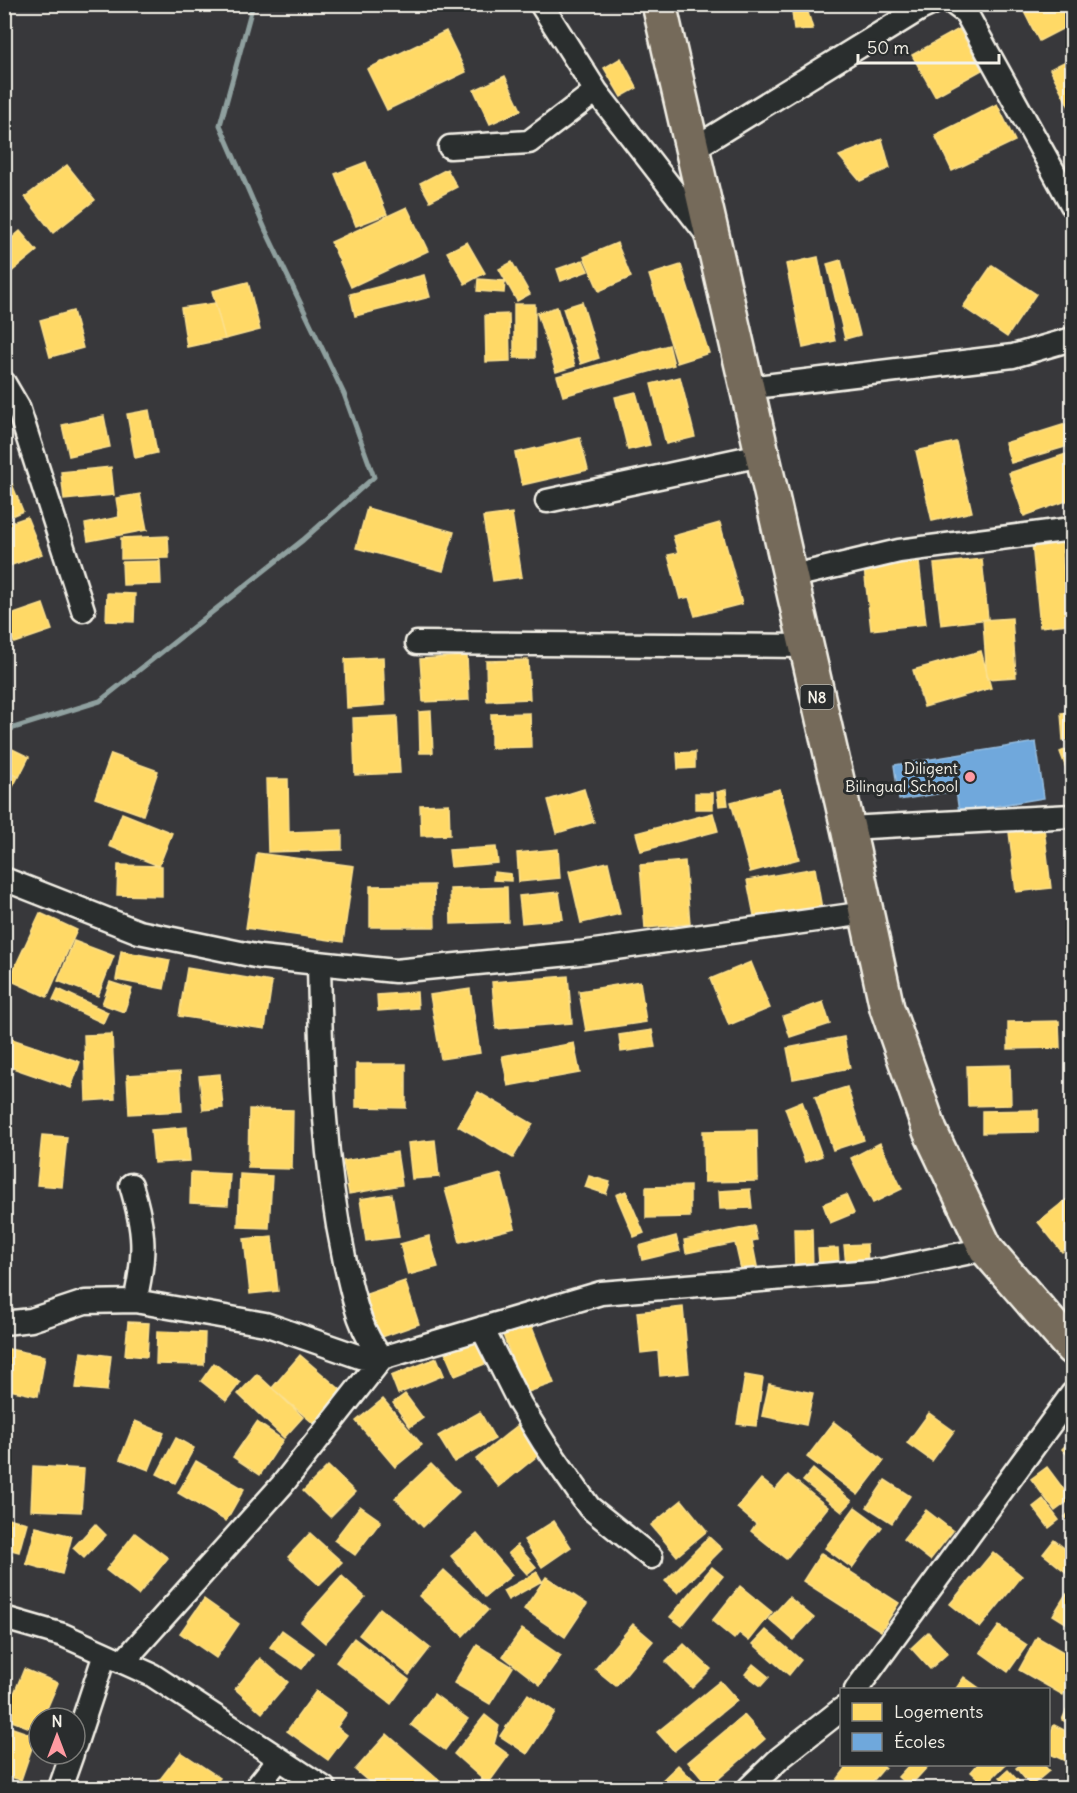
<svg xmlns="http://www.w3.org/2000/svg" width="1077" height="1793" font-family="Delius,sans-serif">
	<rect width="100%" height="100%" fill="#38383b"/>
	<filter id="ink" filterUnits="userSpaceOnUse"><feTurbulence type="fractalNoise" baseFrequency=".0167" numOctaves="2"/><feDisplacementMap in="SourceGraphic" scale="12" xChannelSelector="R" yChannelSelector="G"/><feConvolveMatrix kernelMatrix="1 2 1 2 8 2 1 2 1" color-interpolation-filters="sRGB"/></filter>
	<g filter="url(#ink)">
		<path fill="#ffd966" stroke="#fce08d" stroke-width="1.5" d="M1020 4H1065L1072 24 1039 41Z
			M807 9 813 29 794 30 792 11Z
			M959 29 982 70 935 96 912 55Z
			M446 31 466 72 387 110 367 69Z
			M621 58 637 88 621 97 604 68Z
			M1072 58V113L1050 69Z
			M505 76 521 110 490 124 474 90Z
			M997 104 1015 141 952 171 935 135Z
			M882 139 890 168 860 181 839 156Z
			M366 162 387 214 356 226 335 174Z
			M67 165 95 200 53 233 25 197Z
			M447 169 457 187 430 201 420 183Z
			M407 207 428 251 351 287 331 242Z
			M20 231 37 251 4 278V245Z
			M467 242 485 273 465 284 447 252Z
			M617 243 631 277 599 291 584 257Z
			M818 257 835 341 803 348 786 264Z
			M583 260 588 271 561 281 557 269Z
			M841 260 860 335 845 339 827 264Z
			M512 262 530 294 517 301 499 269Z
			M681 265 709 353 677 363 649 275Z
			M992 265 1036 294 1007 337 963 307Z
			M424 275 430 297 355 316 350 294Z
			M478 279 505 281 504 293 477 291Z
			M248 282 260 330 225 339 212 291Z
			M582 302 599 358 581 364 563 308Z
			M215 303 225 339 187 347 181 308Z
			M514 304H535V358H514Z
			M557 307 575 366 556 372 537 313Z
			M73 311 83 348 50 357 40 320Z
			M509 314 510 361 486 362 485 315Z
			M669 345 674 365 563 396 557 376Z
			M680 377 695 437 666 444 651 384Z
			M636 392 650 445 628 450 615 397Z
			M149 410 157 453 135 458 127 414Z
			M104 416 110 447 69 456 62 425Z
			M1072 422V445L1011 463 1005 443Z
			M580 438 588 470 522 485 515 453Z
			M956 442 972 512 932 521 916 451Z
			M1072 452V499L1024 516 1009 473Z
			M111 467 114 495 64 500 61 472Z
			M12 484 23 511 4 519V487Z
			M140 494 147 530 88 541 85 524 119 517 116 498Z
			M367 508 454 532 443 571 356 548Z
			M512 513 522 577 493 581 483 517Z
			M27 517 42 554 4 568V525Z
			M720 523 742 604 695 616 689 597 680 599 668 555 678 553 673 536Z
			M168 536 169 558 121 559V538Z
			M1061 540 1068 624 1040 627 1032 543Z
			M982 559 988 619 941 625 934 564Z
			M160 561 161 584 123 585 122 562Z
			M919 562 926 624 871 630 864 568Z
			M107 593 135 594 134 622 106 621Z
			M43 604 52 630 14 643 5 617Z
			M1012 618 1016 677 987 679 983 620Z
			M981 651 991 688 924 707 913 670Z
			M467 656 469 700 423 702 420 659Z
			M383 657 385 705 347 708 345 659Z
			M528 660 530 699 487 701 486 661Z
			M431 711 433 753H420L419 712Z
			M1072 712V740H1063L1061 713Z
			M530 713 531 747 491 748V714Z
			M397 716 400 773 355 775 353 718Z
			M4 745 29 757 19 777 4 770Z
			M1072 747V784L1060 752Z
			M695 752V768L678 769 677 753Z
			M111 754 158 771 143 815 95 798Z
			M4 770 18 777 4 804Z
			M266 779H288L289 832 342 830V850L268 852Z
			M584 789 594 822 557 833 548 800Z
			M780 789 799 859 750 872 731 802Z
			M726 790 728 805 719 806 717 792Z
			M695 793H713V809H695Z
			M449 804 450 835 421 836 420 805Z
			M122 813 172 833 159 866 109 846Z
			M713 813 718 831 641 851 636 833Z
			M1044 828 1051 888 1016 892 1009 832Z
			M496 847 498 863 451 867 449 850Z
			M558 849 560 878 519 882 517 853Z
			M257 853 354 866 343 942 246 928Z
			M685 861 690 924 645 928 640 865Z
			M608 862 620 914 581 923 569 871Z
			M118 865 162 866V896L117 895Z
			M815 868 822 909 755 921 747 880Z
			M494 872 511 874V881L493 880Z
			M434 885 435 927H370V886Z
			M507 887 508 922 451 924 450 889Z
			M559 892 563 919 522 923 519 896Z
			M40 913 77 930 47 997 9 980Z
			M74 941 114 956 98 996 58 981Z
			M121 951 170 960 164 989 116 980Z
			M751 962 770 1008 729 1025 710 979Z
			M187 968 272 982 265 1029 179 1016Z
			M568 976 572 1023 496 1029 492 982Z
			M640 981 646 1022 586 1031 579 991Z
			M110 982 132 989 124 1012 102 1004Z
			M58 989 108 1012 103 1023 53 1000Z
			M470 989 480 1053 441 1059 430 995Z
			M417 992 418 1008 378 1011 377 995Z
			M823 1002 830 1024 790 1037 783 1016Z
			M1059 1021 1060 1048 1008 1049V1022Z
			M652 1030 655 1047 621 1052 619 1035Z
			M112 1034 115 1099 86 1101 84 1035Z
			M844 1037 850 1068 793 1079 787 1048Z
			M12 1039 80 1062 71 1088 4 1065Z
			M574 1043 580 1073 508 1086 502 1056Z
			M356 1064H406V1108L356 1107Z
			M1010 1065 1011 1105 968 1106 967 1066Z
			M180 1072 182 1111 129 1114 127 1075Z
			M220 1074 223 1108 203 1110 199 1076Z
			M847 1087 864 1140 833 1150 815 1097Z
			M478 1092 533 1124 513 1158 458 1126Z
			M802 1101 822 1156 805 1162 785 1108Z
			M249 1109 293 1110 292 1169 248 1168Z
			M1038 1110V1132L982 1133V1111Z
			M187 1127 190 1161 154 1163 151 1130Z
			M757 1130 758 1181 704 1182 703 1131Z
			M42 1135 67 1137 62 1187 37 1185Z
			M435 1140 439 1177 412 1179 408 1143Z
			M880 1143 902 1189 873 1203 851 1158Z
			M397 1152 402 1185 349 1194 343 1161Z
			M191 1172 230 1174 228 1205 190 1203Z
			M240 1174 272 1176 269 1228 238 1227Z
			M501 1174 515 1228 460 1242 445 1189Z
			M589 1176 610 1182 606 1194 585 1187Z
			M690 1186V1217L646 1218V1187Z
			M750 1189 752 1208 720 1209 719 1191Z
			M626 1191 644 1233 634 1237 616 1195Z
			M392 1194 399 1237 366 1241 360 1199Z
			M846 1195 854 1213 830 1223 823 1204Z
			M1072 1195V1244L1062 1252 1038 1222Z
			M754 1226 757 1240 752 1241 758 1271 742 1274 735 1243 686 1253 684 1240Z
			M794 1229H812L813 1271H795Z
			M272 1236 278 1291 250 1294 244 1239Z
			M429 1236 438 1267 408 1275 400 1244Z
			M676 1236 680 1251 642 1260 639 1246Z
			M867 1244 868 1265 846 1266 844 1245Z
			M838 1248 839 1262 819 1263 818 1249Z
			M405 1281 419 1324 379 1338 364 1295Z
			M683 1307 689 1373 660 1376 658 1351 641 1353 637 1312Z
			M128 1322 149 1323 147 1357 125 1355Z
			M530 1322 554 1383 525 1393 502 1332Z
			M157 1331 205 1333 204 1365 156 1364Z
			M482 1338 492 1361 455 1376 445 1353Z
			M4 1348 45 1356 38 1396 4 1389Z
			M81 1352 111 1356 107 1391 76 1388Z
			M300 1355 348 1396 320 1429 272 1388Z
			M437 1358 444 1375 398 1394 391 1376Z
			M214 1363 240 1383 226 1401 201 1381Z
			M257 1374 303 1417 284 1438 238 1394Z
			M745 1375 763 1378 756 1426 737 1424Z
			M769 1384 813 1393 806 1425 762 1416Z
			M405 1394 423 1418 410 1427 393 1403Z
			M383 1399 422 1445 395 1467 356 1421Z
			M480 1412 495 1439 454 1462 438 1436Z
			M929 1413 954 1431 932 1461 907 1443Z
			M135 1421 164 1433 149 1470 120 1459Z
			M257 1422 283 1440 260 1475 233 1457Z
			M834 1422 884 1461 858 1495 807 1457Z
			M518 1425 541 1453 499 1487 476 1459Z
			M176 1438 194 1448 175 1483 157 1474Z
			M1072 1439V1460L1062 1449Z
			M196 1461 244 1489 226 1521 178 1493Z
			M431 1464 459 1492 423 1527 395 1498Z
			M33 1466 84 1469 81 1512 31 1510Z
			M328 1466 355 1492 330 1517 303 1491Z
			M1047 1467 1071 1499 1055 1511 1031 1479Z
			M813 1469 852 1501 842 1512 803 1481Z
			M788 1475 828 1507 786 1559 751 1531 756 1524 737 1508 761 1479 775 1490Z
			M885 1480 910 1496 892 1523 867 1507Z
			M1043 1499 1059 1520 1049 1528 1033 1507Z
			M682 1500 707 1531 677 1556 651 1525Z
			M360 1506 381 1521 355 1555 334 1540Z
			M855 1507 882 1527 852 1568 825 1548Z
			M1072 1509V1524L1065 1517Z
			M926 1510 953 1531 930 1560 903 1539Z
			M4 1517 27 1523 19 1552 4 1548Z
			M554 1521 571 1547 542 1567 524 1540Z
			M95 1524 106 1535 84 1558 73 1548Z
			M36 1527 72 1536 62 1574 26 1564Z
			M135 1533 168 1558 138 1595 106 1570Z
			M310 1533 342 1562 319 1585 288 1557Z
			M477 1534 512 1575 485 1597 451 1556Z
			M709 1537 722 1549 678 1593 665 1581Z
			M1054 1540 1072 1554V1577L1043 1554Z
			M517 1545 536 1567 527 1574 508 1553Z
			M993 1552 1022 1576 980 1628 950 1604Z
			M821 1553 899 1603 881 1631 803 1581Z
			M4 1555 12 1556 7 1587H4Z
			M712 1567 723 1576 682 1626 670 1617Z
			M444 1570 488 1610 463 1636 419 1596Z
			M537 1572 542 1581 508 1600 503 1591Z
			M342 1576 365 1597 325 1643 301 1622Z
			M546 1577 587 1604 565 1637 524 1609Z
			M740 1586 772 1612 749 1641 739 1633 734 1639 712 1621Z
			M1066 1594 1072 1597V1627L1053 1615Z
			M789 1597 814 1618 793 1640 769 1619Z
			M204 1599 239 1624 216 1658 180 1633Z
			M380 1608 430 1648 409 1675 359 1635Z
			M633 1624 653 1641 616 1686 595 1669Z
			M999 1626 1027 1645 1008 1672 980 1652Z
			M522 1629 561 1656 540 1685 503 1656Z
			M282 1630 314 1653 302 1669 270 1647Z
			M766 1630 801 1660 789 1675 753 1644Z
			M928 1632 948 1653 930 1669 911 1648Z
			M1037 1637 1072 1657V1678L1063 1695 1019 1670Z
			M354 1638 409 1680 391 1704 336 1662Z
			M684 1644 711 1669 692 1688 666 1662Z
			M477 1645 513 1667 490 1704 454 1683Z
			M260 1658 288 1682 262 1713 235 1689Z
			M753 1664 769 1677 761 1686 745 1674Z
			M24 1669 58 1683 43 1718H39L38 1731 4 1718Z
			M964 1677 982 1690H955Z
			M720 1681 737 1700 674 1751 657 1732Z
			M316 1691 347 1713 337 1727 347 1735 328 1760 287 1731Z
			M434 1694 468 1719 445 1750 411 1725Z
			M528 1694 555 1712 527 1754 500 1736Z
			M1072 1698V1725L1062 1720Z
			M485 1715 499 1726 494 1744 509 1755 488 1784 454 1754Z
			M744 1715 765 1739 709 1787 688 1762Z
			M4 1725 36 1736 21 1780 4 1775Z
			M1054 1725 1072 1734V1764L1048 1753V1737Z
			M387 1734 443 1783 439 1788H376L355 1770Z
			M181 1752 220 1778 212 1788H164L157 1783Z
			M849 1764H882L885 1767 867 1788H831Z
			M910 1764H930L909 1787 898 1777Z
			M978 1764H1006L985 1785 971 1772Z
			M1021 1764H1043L1049 1771 1031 1786 1016 1768Z
			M678 1765 701 1788H654Z
			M1008 1770 1025 1788H1011L1000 1777Z
			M481 1780 488 1784 494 1788H475Z"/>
		<path fill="#6fa8dc" stroke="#97bee0" stroke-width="1.5" d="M1036 742 1044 798 959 812 956 791 899 800 894 765Z"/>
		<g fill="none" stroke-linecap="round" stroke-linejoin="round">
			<path stroke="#8fa09f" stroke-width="5" d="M4 731 100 701 303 540 374 477 344 394 266 231 220 125 253 4"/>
			<defs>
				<path id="minor" d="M541 4 596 91 709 237
					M954 4 966 13 1072 205
					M450 147 529 142 596 91
					M693 149 920 9 931 4
					M4 383 18 407 83 610
					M747 388 1013 356 1072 339
					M547 501 761 455
					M789 577 899 551 1072 529
					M417 643 805 646
					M848 828 1072 816
					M4 879 139 932 260 957 395 971 580 953 866 913
					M131 1185C145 1231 146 1254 135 1301
					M4 1323 31 1320 85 1302 135 1301 265 1324 360 1357 382 1358 601 1293 883 1270 986 1249
					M482 1328 520 1404 544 1443 589 1507 651 1557
					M4 1618 63 1635 152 1675 324 1788
					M123 1662 282 1485 382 1358C359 1331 353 1296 345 1262 323 1159 321 1067 319 963
					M856 1690 1072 1394
					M75 1745 105 1654
					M60 1788 72 1754
					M256 1788 279 1759
					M749 1788 780 1758 842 1709"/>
				<path id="highway" d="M659 4 848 828 887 1008 930 1131 986 1249 1072 1348"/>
			</defs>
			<use href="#minor" stroke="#f4f1e8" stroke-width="27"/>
			<use href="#highway" stroke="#f4f1e8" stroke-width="38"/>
			<use href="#minor" stroke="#2a2d2e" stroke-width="22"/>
			<use href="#highway" stroke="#746a5a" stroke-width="33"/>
		</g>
	</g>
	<circle fill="#ff9aa2" stroke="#2a2d2e" stroke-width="2" cx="970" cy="777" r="6"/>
	<g text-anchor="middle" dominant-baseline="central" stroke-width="6" stroke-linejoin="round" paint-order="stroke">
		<rect fill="#2a2d2e" stroke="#b7b6b0" stroke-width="1.5" x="800.5" y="685" width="33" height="24" rx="4.5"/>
		<g font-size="15" font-weight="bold" fill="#f4f1e8">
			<text x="817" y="697">N8</text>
		</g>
		<g font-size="16" fill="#f4f1e8" stroke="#2a2d2e" text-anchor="end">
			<text x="958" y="768">Diligent<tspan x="958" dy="18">Bilingual School</tspan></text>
		</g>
	</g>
	<rect width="1077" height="1793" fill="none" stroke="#2a2d2e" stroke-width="24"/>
	<rect x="12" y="12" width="1053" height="1769" fill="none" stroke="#f4f1e8" stroke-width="2" filter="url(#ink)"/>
	<rect x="840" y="1688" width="210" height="78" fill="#2a2d2e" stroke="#7b7b78" stroke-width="1.5"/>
	<rect x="852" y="1703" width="30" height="18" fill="#ffd966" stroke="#7b7b78" stroke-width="1.5"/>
	<text x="894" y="1718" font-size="18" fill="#f4f1e8">Logements</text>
	<rect x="852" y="1733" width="30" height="18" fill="#6fa8dc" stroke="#7b7b78" stroke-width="1.5"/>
	<text x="894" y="1748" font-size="18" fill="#f4f1e8">Écoles</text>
	<g transform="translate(57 1736)"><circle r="28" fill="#2a2d2e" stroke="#7b7b78" stroke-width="1.5"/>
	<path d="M0-4.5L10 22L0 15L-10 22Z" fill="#ff9aa2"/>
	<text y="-9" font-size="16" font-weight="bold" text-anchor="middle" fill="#f4f1e8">N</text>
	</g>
	<path d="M858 54v9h141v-9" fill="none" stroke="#f4f1e8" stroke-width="3"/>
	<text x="867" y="54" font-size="18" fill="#f4f1e8" stroke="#2a2d2e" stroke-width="4.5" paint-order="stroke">50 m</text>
</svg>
